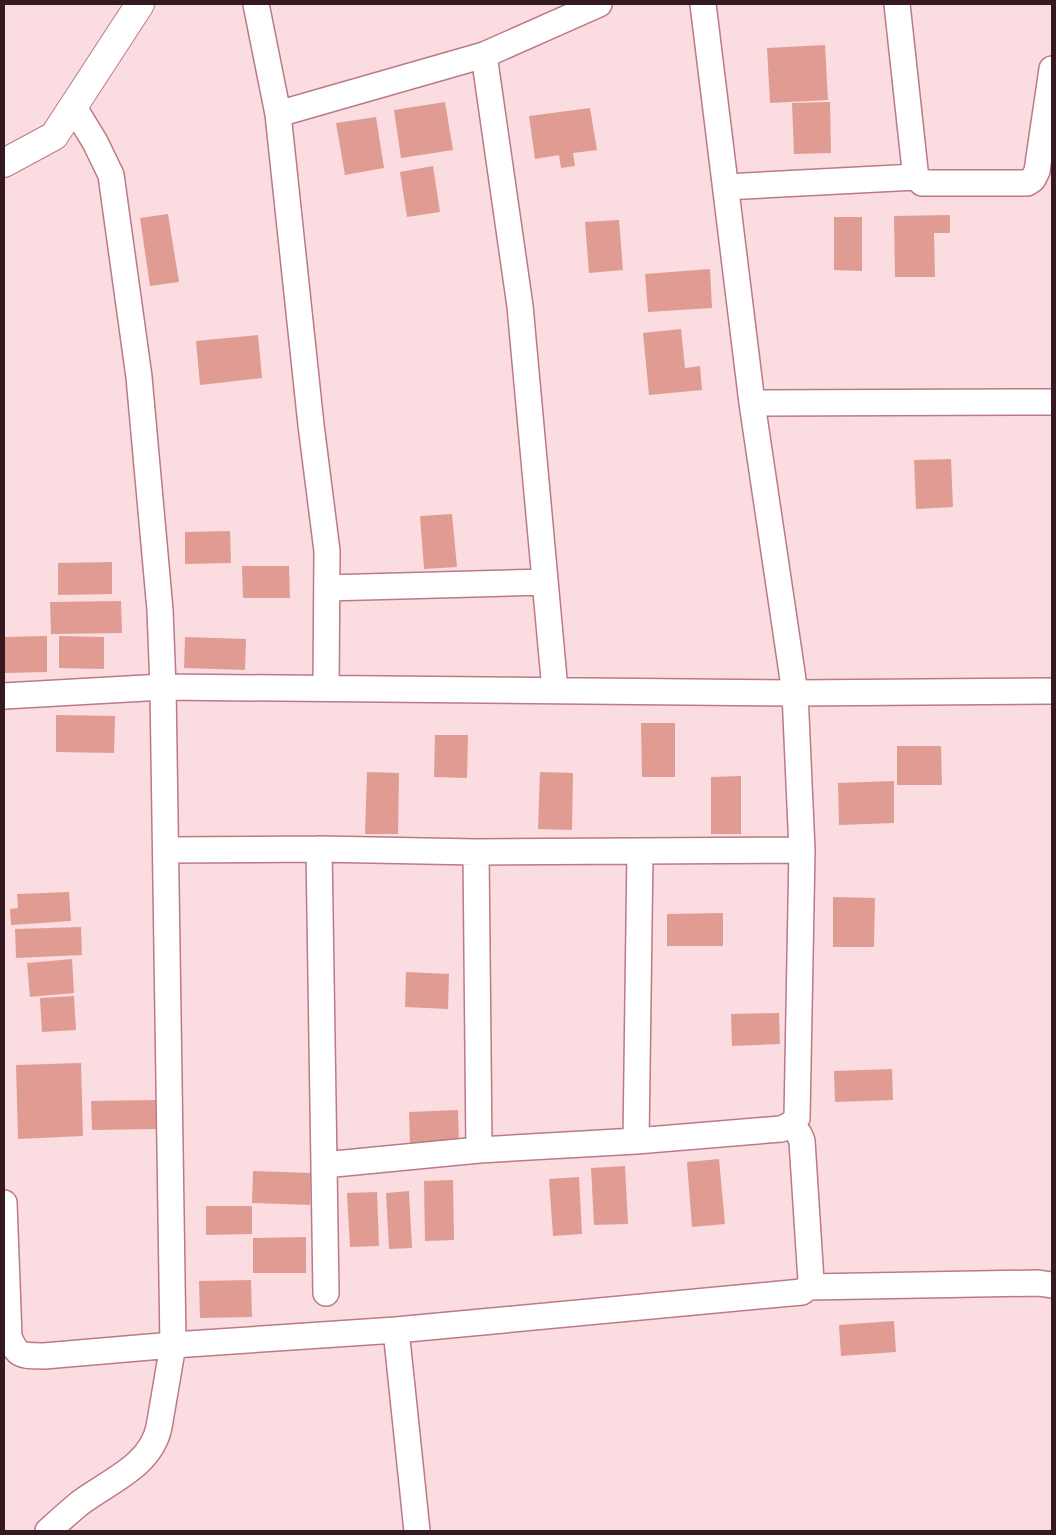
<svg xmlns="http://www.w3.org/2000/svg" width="1056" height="1535" font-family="'Sofia Sans Condensed',sans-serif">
	<rect width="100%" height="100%" fill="#fadce1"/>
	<path fill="#e09c93" d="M825 45 828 100 770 103 767 48Z
		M445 102 453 150 401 158 394 110Z
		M830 102 831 153 794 154 792 103Z
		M590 108 597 150 573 153 575 166 561 168 559 155 535 159 529 116Z
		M376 117 384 168 345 175 336 123Z
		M433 166 440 212 407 217 400 172Z
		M168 214 179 282 150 286 140 218Z
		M950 215V233H934L935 277H895L894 216Z
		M834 217H862V271L834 270Z
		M619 220 623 270 589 273 585 222Z
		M710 269 712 308 648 312 645 274Z
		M681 329 685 368 700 366 702 390 649 395 643 333Z
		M258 335 262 378 200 385 196 341Z
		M951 459 953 507 916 509 914 460Z
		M452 514 457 567 424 569 420 516Z
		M230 531 231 563 185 564V532Z
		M112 562V594L58 595V563Z
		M242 566H289L290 598H243Z
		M121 601 122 633 51 634 50 602Z
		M47 636V672L4 673V637Z
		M59 636 104 637V669L59 668Z
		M185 637 246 639 245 670 184 668Z
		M56 715 115 716 114 753 56 752Z
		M641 723H675V777H642Z
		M435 735H468L467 778 434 777Z
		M897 746H941L942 785H897Z
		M367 772 399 773 398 834H365Z
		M540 772 573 773 572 830 538 829Z
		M741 776V834H711V777Z
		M894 781V823L839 825 838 783Z
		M69 892 71 921 11 925 10 909 18 908 17 894Z
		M833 897 875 898 874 947H833Z
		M723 913V946H667V914Z
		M81 927 82 955 16 958 15 929Z
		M72 959 74 993 30 997 27 963Z
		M406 972 449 974 448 1009 405 1007Z
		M74 996 76 1030 42 1032 40 998Z
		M779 1013 780 1044 732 1046 731 1014Z
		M81 1063 83 1136 18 1139 16 1065Z
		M892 1069 893 1100 835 1102 834 1071Z
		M156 1100V1129L92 1130 91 1101Z
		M458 1110 459 1144 410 1145 409 1112Z
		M719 1159 725 1224 692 1227 687 1162Z
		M625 1166 628 1224 594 1225 591 1168Z
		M253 1171 311 1173 310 1205 252 1203Z
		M579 1177 582 1234 553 1236 549 1179Z
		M453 1180 454 1240 425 1241 424 1181Z
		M409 1191 412 1248 389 1249 386 1193Z
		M377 1192 379 1246 350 1247 347 1193Z
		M206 1206H252V1234L206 1235Z
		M306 1237V1273H253V1238Z
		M251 1280 252 1317 200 1318 199 1281Z
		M894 1321 896 1352 841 1356 839 1325Z"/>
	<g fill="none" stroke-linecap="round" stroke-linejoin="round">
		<defs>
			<path id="minor" d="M256 4 278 114 311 425 327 551 326 688
				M897 4 915 170 916 177 922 183H1027L1033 179 1037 171 1052 69
				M484 55 520 306 555 690
				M278 114 484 55 599 4
				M726 187 916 177
				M752 403 1052 402
				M327 588 545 582
				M4 696 163 687 795 693 1052 691
				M319 849 326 1293
				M166 850 319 849 476 852 802 850
				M476 852 479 1150
				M636 1141 640 852
				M324 1165 479 1150 636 1141 781 1129 790 1125 797 1118 802 850 795 693 752 403 703 4
				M4 1203 9 1337C18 1358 22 1355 44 1356L173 1345 396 1330 802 1292 808 1287 811 1281 802 1141 799 1134 790 1125
				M808 1287 1038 1283 1052 1285
				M396 1330 417 1531
				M48 1531C58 1522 69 1512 80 1503 109 1481 151 1466 159 1427L173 1345 163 687 160 610 139 377 111 175 95 142 73 106"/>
			<path id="major" d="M4 163 54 136 140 4"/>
		</defs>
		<use href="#minor" stroke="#bc7986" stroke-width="28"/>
		<use href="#major" stroke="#bc7986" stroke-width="30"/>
		<use href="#minor" stroke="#fff" stroke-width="25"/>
		<use href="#major" stroke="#fff" stroke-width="28"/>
	</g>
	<rect width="1056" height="1535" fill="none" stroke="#341a20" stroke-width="10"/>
</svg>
